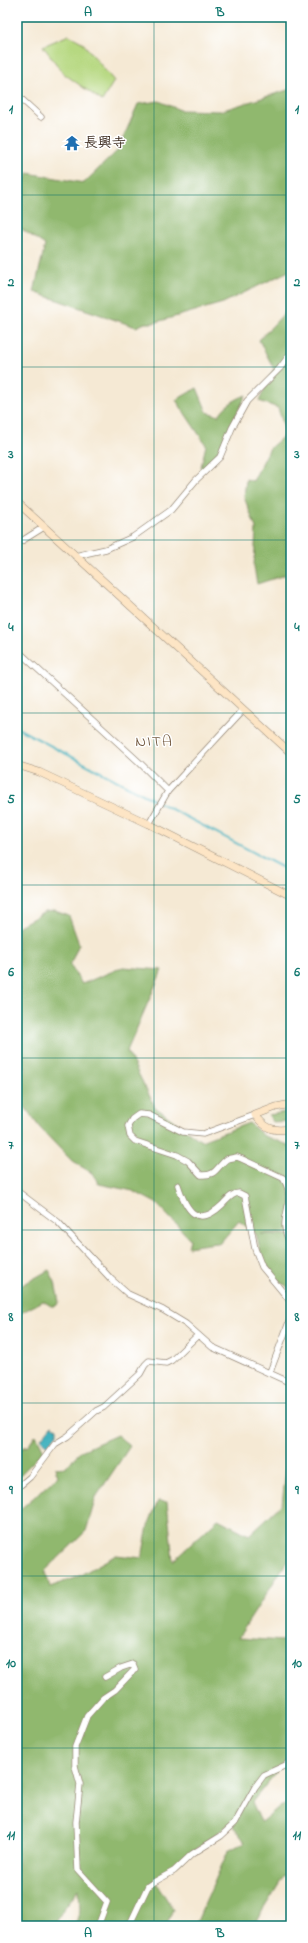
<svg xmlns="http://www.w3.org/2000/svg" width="308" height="1943" font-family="'Indie Flower','Klee One',sans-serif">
	<rect width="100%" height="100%" fill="#fff"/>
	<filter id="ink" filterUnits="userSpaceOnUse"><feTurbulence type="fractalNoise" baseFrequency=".025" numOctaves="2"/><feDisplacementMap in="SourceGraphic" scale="8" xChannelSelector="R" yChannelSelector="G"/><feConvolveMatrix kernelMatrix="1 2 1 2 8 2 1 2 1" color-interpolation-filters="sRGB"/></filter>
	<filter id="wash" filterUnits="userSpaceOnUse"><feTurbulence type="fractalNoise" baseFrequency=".012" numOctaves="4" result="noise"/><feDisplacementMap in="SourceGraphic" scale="16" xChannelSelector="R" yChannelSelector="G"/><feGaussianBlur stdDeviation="0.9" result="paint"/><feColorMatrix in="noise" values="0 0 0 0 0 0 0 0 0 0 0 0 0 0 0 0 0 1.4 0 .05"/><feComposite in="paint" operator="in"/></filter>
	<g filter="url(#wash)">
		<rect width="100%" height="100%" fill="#f5e9d4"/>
		<path fill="#b6d880" stroke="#78814f" d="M69 35 82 42 114 81 102 101 63 73 43 46Z"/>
		<path fill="#90b86e" stroke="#667146" d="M291 89V270L223 303 153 323H145L136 327 34 292 45 245 17 226V200L28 173 84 183 118 150 138 104 159 101 180 110 220 111Z
			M291 306V573L257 584 254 567 256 528 244 497 246 479 253 481 270 448 286 434 278 408 259 401 274 369 259 340Z
			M197 388 207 412 219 416C223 406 236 399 246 395L214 459 200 471 206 445 176 400Z
			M55 911 69 916 79 944 70 965 82 984 123 967 162 970 127 1051 155 1107 201 1141 249 1123 264 1136 291 1146V1232L261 1234 291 1235V1290L272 1274 262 1257 256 1234 239 1221 219 1244 215 1243 188 1247 190 1239 156 1203 133 1191 99 1184 92 1173 72 1161 40 1128 17 1096V1083L26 1068 17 1062V927L45 912Z
			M291 1111V1121L272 1122 269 1115Z
			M49 1270 55 1282 59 1302 56 1306H51L43 1301 17 1315V1288Z
			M36 1435 44 1451 17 1478V1450L28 1446Z
			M117 1435 130 1446 96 1497 86 1531 45 1571 50 1587 77 1577 116 1555 142 1558 148 1526 158 1501 167 1502 173 1561 218 1519 249 1535 282 1504 287 1463 291 1464V1555L238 1638 283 1641 291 1627V1754L252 1802 261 1822 279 1807 291 1803V1868H289L253 1926H195L228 1851 245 1842 231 1823 155 1881 173 1909 166 1926H75L80 1910 79 1889 62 1911 54 1926H17V1512L58 1476 55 1468 66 1467 81 1451Z"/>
		<path fill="#43b2bf" stroke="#3f6e6e" d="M52 1425 57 1428V1434L47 1446 41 1438Z"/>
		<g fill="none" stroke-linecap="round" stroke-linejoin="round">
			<path stroke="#43b2bf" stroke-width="2" d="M17 728 291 872"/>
		</g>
	</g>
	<g filter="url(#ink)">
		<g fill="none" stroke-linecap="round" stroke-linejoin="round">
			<defs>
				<path id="street" d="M17 95 41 117
					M17 544 44 527
					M75 556 106 549 133 537 171 510 196 480 220 457 232 428 247 401 280 368 291 353
					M17 650 139 762 168 791
					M149 824 168 791 243 710
					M255 1115 203 1134 183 1132 149 1115 139 1114 132 1119 128 1126 130 1136 135 1141 177 1155 188 1161 201 1175C217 1176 216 1167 227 1159L237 1157 242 1159 283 1178C300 1204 274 1219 291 1243
					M178 1185C186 1210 197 1229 222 1205 227 1200 232 1193 239 1193L245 1196 255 1249 262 1267 291 1302
					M17 1191 58 1222 111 1279 128 1294 163 1310 186 1324 212 1347 291 1383
					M270 1372 291 1317
					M17 1488 30 1477 55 1444 68 1436 96 1411 104 1407 140 1374 145 1365 149 1361 166 1363 172 1360 198 1335
					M98 1926 107 1902 78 1870 76 1822 80 1784 75 1766V1747L87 1716 103 1698 115 1690 135 1669 133 1664 121 1668 105 1677
					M129 1926 148 1886 154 1882 174 1871 192 1854 221 1836 235 1823 255 1787 264 1775 286 1765 291 1759"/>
				<path id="secondary" d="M17 502 291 753
					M17 765 39 772 149 824 291 896
					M291 1104 276 1107 255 1115C267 1130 272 1131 291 1129"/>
			</defs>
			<use href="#street" stroke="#988a79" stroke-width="7"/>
			<use href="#secondary" stroke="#988a79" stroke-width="8"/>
			<use href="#street" stroke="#fff" stroke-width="5.5"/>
			<use href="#secondary" stroke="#fde5c5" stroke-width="7"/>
		</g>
	</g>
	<path fill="none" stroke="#0f766e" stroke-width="1" stroke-opacity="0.55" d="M154 17V1926M17 195H291M17 367H291M17 540H291M17 713H291M17 885H291M17 1058H291M17 1230H291M17 1403H291M17 1576H291M17 1748H291"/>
	<defs>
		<symbol id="temple-bare" viewBox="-9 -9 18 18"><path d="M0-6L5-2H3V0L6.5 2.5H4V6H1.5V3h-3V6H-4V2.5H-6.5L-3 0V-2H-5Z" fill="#1f6fb2" stroke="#fff" stroke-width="2.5" paint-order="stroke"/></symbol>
	</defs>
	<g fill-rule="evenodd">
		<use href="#temple-bare" x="61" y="132" width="22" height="22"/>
	</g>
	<g text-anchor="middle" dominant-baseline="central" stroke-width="3" stroke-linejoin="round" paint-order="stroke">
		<g font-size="14" font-weight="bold" fill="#3b2a1e" stroke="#fff" text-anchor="start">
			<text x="84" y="143">長興寺</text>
		</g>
		<g font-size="16" letter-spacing="1" fill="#70563c" stroke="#fff">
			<text x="154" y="742">NITA</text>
		</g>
	</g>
	<rect width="308" height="1943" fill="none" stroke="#fff" stroke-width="44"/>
	<rect x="22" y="22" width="264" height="1899" fill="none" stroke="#0f766e" stroke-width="1.5"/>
	<g font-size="13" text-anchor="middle" font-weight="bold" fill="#0f766e">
		<text x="88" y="16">A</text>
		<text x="220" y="16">B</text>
		<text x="11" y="113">1</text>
		<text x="297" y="113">1</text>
		<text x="11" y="286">2</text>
		<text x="297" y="286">2</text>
		<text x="11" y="458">3</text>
		<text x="297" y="458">3</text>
		<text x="11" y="631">4</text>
		<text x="297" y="631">4</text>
		<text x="11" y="803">5</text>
		<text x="297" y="803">5</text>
		<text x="11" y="976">6</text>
		<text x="297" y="976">6</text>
		<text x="11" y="1149">7</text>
		<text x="297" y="1149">7</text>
		<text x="11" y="1321">8</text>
		<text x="297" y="1321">8</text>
		<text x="11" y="1494">9</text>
		<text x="297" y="1494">9</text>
		<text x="11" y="1667">10</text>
		<text x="297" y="1667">10</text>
		<text x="11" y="1839">11</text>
		<text x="297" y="1839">11</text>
		<text x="88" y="1937">A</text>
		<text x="220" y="1937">B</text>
	</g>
</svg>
